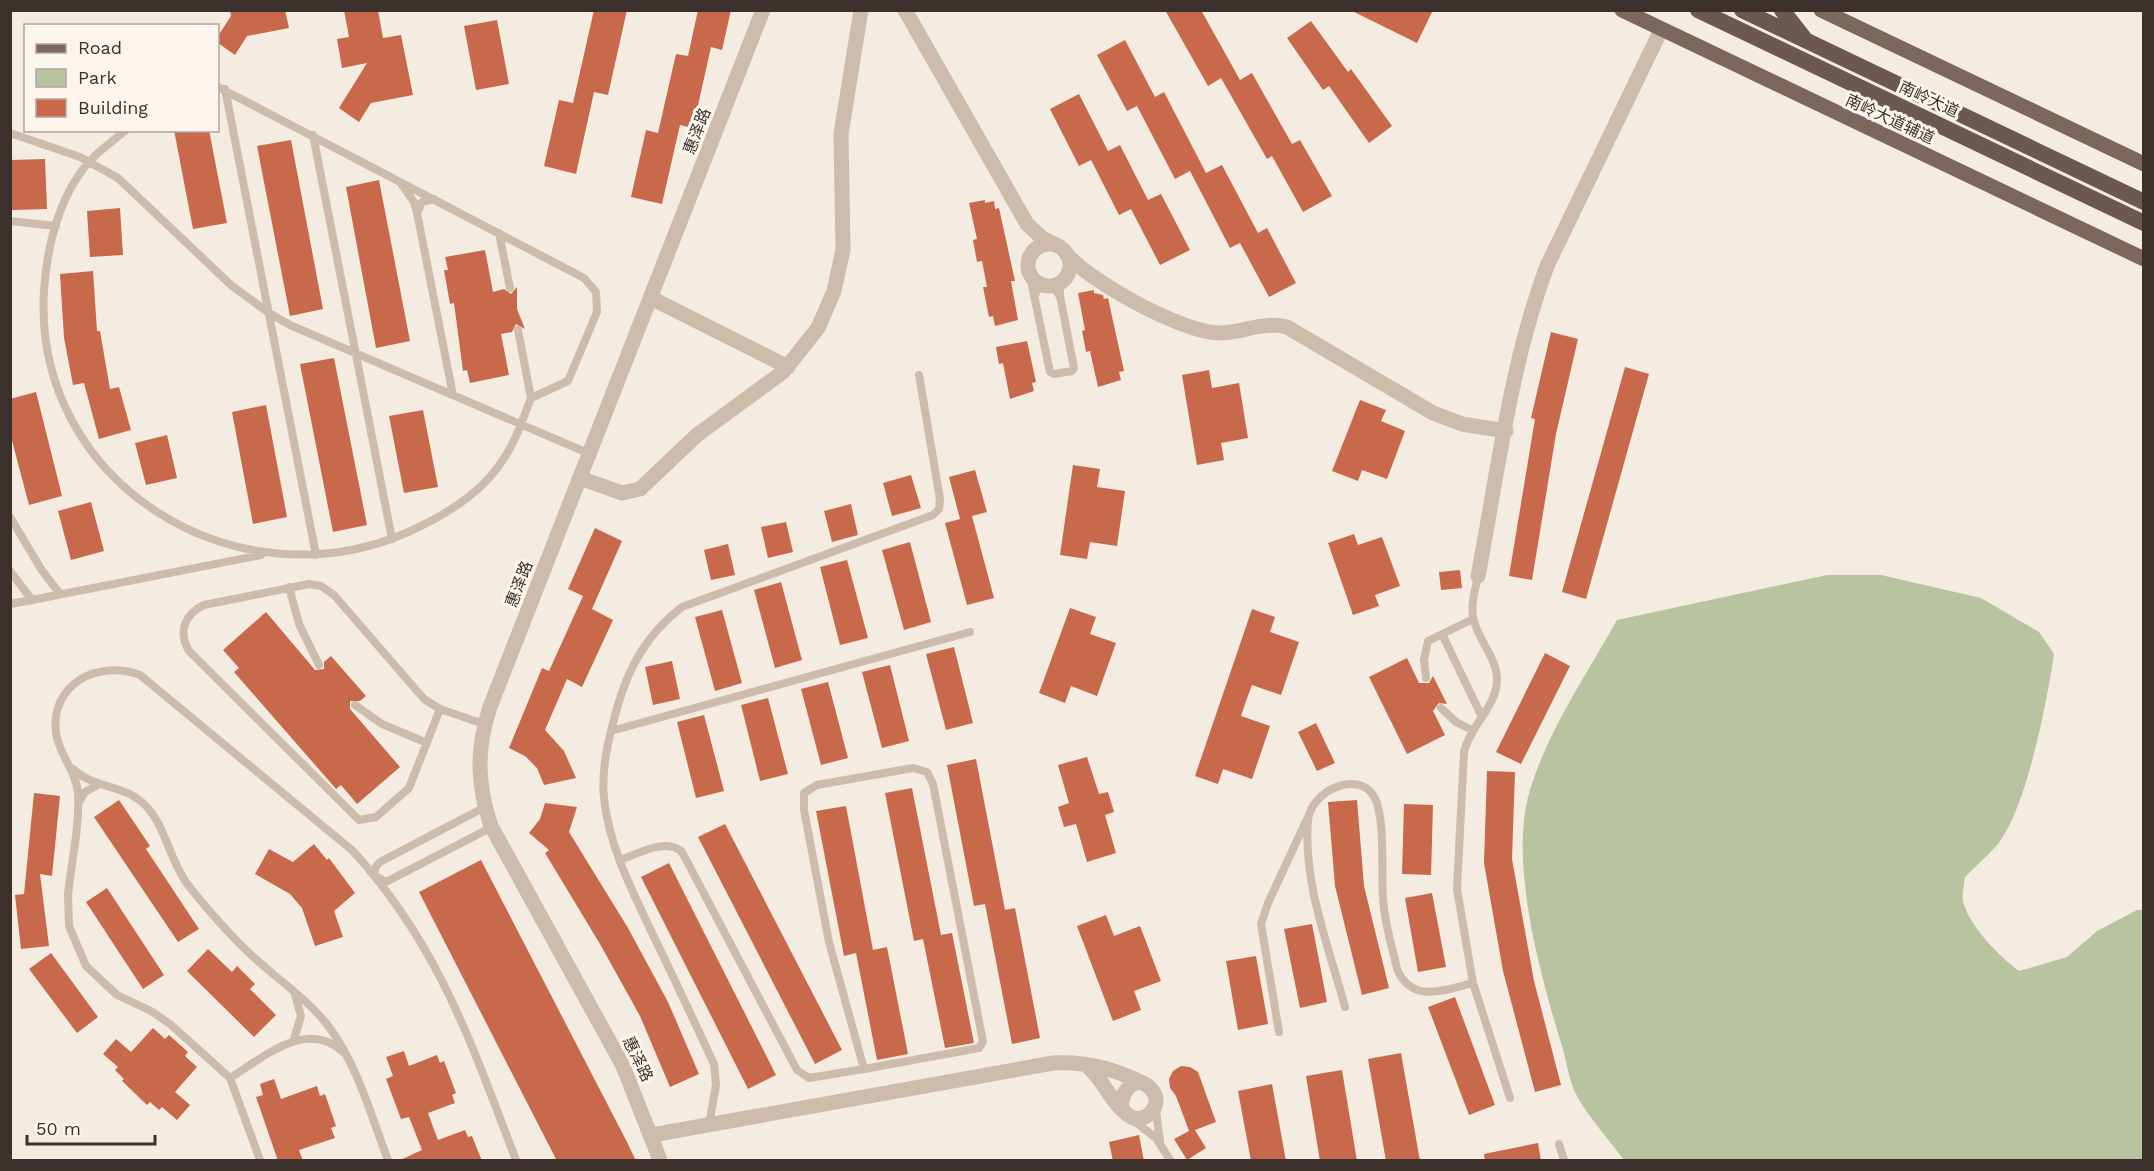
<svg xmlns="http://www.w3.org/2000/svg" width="2154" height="1171" font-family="'Work Sans','Noto Sans SC',sans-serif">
	<rect width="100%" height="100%" fill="#f4ebe1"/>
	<path fill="#b8c4a0" d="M1827 575H1881L1981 598 2039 632 2054 654C2047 701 2027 807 1998 844 1988 855 1976 866 1965 877 1964 884 1962 894 1963 901 1968 925 2000 957 2019 971L2067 957 2097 931 2137 910H2143V1160H1624C1609 1140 1591 1120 1578 1098 1569 1083 1567 1062 1562 1046 1541 977 1508 861 1530 790 1548 730 1587 674 1617 620Z"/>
	<path fill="#c8694b" d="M230 10H285L289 28 247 36 235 55 218 43V36L231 16Z
		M344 10H378L383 38 401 35 413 95 371 103 359 122 339 108 367 63 342 68 337 39 349 37Z
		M594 10H627L608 95 594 92 576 174 544 166 559 100 573 103Z
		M698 10H731L722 50 711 47 693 128 680 125 662 204 631 197 646 130 658 133 676 54 688 56Z
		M1165 10H1201L1240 80 1252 73 1292 144 1300 140 1332 196 1303 212 1272 156 1267 159 1221 78 1208 86Z
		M1350 10H1433L1417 43Z
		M497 20 509 84 476 90 464 26Z
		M1311 21 1348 72 1351 69 1392 126 1369 143 1329 86 1323 90 1287 38Z
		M1125 40 1155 97 1164 92 1206 173 1222 165 1258 233 1267 228 1296 283 1269 297 1240 243 1230 248 1190 171 1175 179 1137 106 1127 111 1097 55Z
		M1079 94 1108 151 1120 145 1148 200 1161 194 1190 250 1160 265 1131 209 1119 215 1091 160 1079 166 1050 109Z
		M174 130H209L227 223 193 229Z
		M291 140 323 309 290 316 257 146Z
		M45 159 47 209 12 210 11 160Z
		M379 180 410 341 376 348 346 187Z
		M985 200V203L994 201 995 209 999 208 1015 281H1011L1018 320 995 326 993 316 989 317 983 287H987L982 261 977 262 973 240 977 239 969 203Z
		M120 208 123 255 90 257 87 211Z
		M485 250 493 292 504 289 511 294 517 287V309L525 329 516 324 512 332 501 334 509 375 470 383 467 370 463 371 454 303 450 304 444 270H448L445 257Z
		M93 271 97 331H100L110 389 119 387 131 430 99 439 84 383 73 385 64 338 60 274Z
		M1094 290V293L1103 295 1104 299 1108 298 1124 371 1119 372 1121 380 1098 387 1090 351 1086 352 1084 341 1082 331 1085 330 1078 293Z
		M1551 332 1578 339 1556 434 1532 580 1509 576 1535 419 1531 418Z
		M1027 341 1036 382 1032 383 1034 391 1010 399 1003 363 999 364 996 347Z
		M334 358 367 525 333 532 300 364Z
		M1625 367 1649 374 1586 599 1562 592Z
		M1209 370 1212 388 1239 383 1248 438 1221 443 1224 460 1197 465 1182 375Z
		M36 392 62 496 29 505 10 433V399Z
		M1360 400 1386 410 1381 421 1405 431 1387 479 1362 470 1358 481 1332 471Z
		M266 405 287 517 253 524 232 412Z
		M423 410 438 487 404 493 389 416Z
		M167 435 177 478 146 485 135 443Z
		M1073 465 1100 469 1097 487 1125 491 1117 546 1090 542 1087 559 1060 555Z
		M975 470 987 512 972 516 994 598 967 605 945 523 960 519 949 477Z
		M911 475 921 508 892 516 883 483Z
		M91 502 104 551 71 560 58 511Z
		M851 504 858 535 832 542 824 511Z
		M786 522 793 552 768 558 761 527Z
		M595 528 622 541 592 609 613 620 582 687 567 679 545 730 564 751 576 778 544 785 537 768 525 756 509 748 542 668 549 671 583 596 568 589Z
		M1354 534 1358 545 1382 537 1400 586 1375 595 1379 606 1353 615 1328 543Z
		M910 542 931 622 904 630 882 550Z
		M728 544 735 575 711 580 704 550Z
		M847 560 868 638 840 645 820 567Z
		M1460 570 1462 588 1441 590 1439 572Z
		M781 582 802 660 775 668 754 590Z
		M1070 608 1096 617 1090 634 1116 643 1097 696 1071 686 1065 703 1039 693Z
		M1252 609 1275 617 1270 632 1299 642 1281 695 1252 685 1246 701 1241 716 1270 726 1252 779 1223 769 1218 784 1195 776Z
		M722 610 742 683 715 691 695 617Z
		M266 612 315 670 324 669V662L331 656 366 696 360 701H350V709L400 767 357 804 341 785 336 789 330 782 234 672 239 668 223 650Z
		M954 647 973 723 946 730 926 654Z
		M1545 653 1570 666 1521 764 1496 752Z
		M1407 658 1419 683H1429L1433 676 1447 704 1439 703 1433 711 1445 735 1407 754 1369 677Z
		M672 661 680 699 653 705 645 667Z
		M890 665 909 741 882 748 862 672Z
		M828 682 848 758 821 765 801 689Z
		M768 698 788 774 760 781 741 705Z
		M704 715 724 791 696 798 677 722Z
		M1316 723 1335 763 1317 771 1298 732Z
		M1087 757 1099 794 1108 792 1114 812 1105 815 1116 853 1087 862 1076 824 1064 827 1058 807 1069 803 1058 765Z
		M976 759 1005 910 1015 908 1040 1038 1012 1044 985 904 974 906 947 765Z
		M1487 771 1515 772 1512 859 1534 981 1561 1085 1535 1092 1503 971 1484 863Z
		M912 788 941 935 952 933 974 1043 945 1048 923 939 914 941 885 793Z
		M34 793 60 796 52 876 40 874 49 946 21 949 15 895 24 894Z
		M119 800 150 846 146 849 199 929 178 942 94 817Z
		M1357 800 1364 886 1389 988 1362 995 1335 886 1328 802Z
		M545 803 577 807 569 832 628 928 668 1002 699 1074 670 1087 640 1016 600 944 545 853 549 850 529 833 540 819Z
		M1404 804 1433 805 1431 875 1402 874Z
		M846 806 873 950 887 947 908 1054 877 1060 856 953 844 956 816 811Z
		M725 824 842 1050 815 1064 698 837Z
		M314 844 327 860 329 858 355 893 334 911 343 937 315 946 302 908 290 894 255 874 269 849 293 862Z
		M481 860 628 1144 636 1161H557L419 892Z
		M669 863 776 1075 748 1089 641 877Z
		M107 888 164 975 143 989 86 902Z
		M1432 893 1446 967 1418 972 1405 898Z
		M1106 915 1114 936 1140 926 1161 981 1134 991 1141 1010 1113 1021 1077 926Z
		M1312 924 1327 1002 1300 1008 1284 929Z
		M208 949 232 972 237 966 255 984 250 989 276 1015 254 1037 187 971Z
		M51 953 98 1017 77 1033 29 969Z
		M1256 956 1268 1024 1238 1030 1226 961Z
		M1455 997 1495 1105 1469 1115 1428 1007Z
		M153 1028 165 1039 169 1035 188 1052 185 1056 197 1067 175 1092 190 1105 177 1120 162 1107 159 1110 150 1102 147 1105 122 1081 124 1079 115 1070 118 1067 103 1054 116 1039 131 1052Z
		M404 1051 409 1066 437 1055 440 1063 444 1061 456 1093 452 1095 455 1103 428 1113 433 1127 438 1140 465 1130 468 1137 472 1136 482 1161H398L422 1150 409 1117 401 1119 386 1079 393 1076 386 1057Z
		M1401 1053 1420 1161H1386L1368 1059Z
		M1181 1066 1190 1067 1198 1072 1216 1122 1195 1130 1206 1148 1187 1160 1174 1139 1189 1131 1176 1096 1170 1088 1169 1079 1173 1071Z
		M1342 1070 1357 1161H1320L1306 1076Z
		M274 1079 281 1099 317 1086 320 1096 325 1094 336 1126 331 1128 335 1138 299 1150 303 1161H278L256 1097 263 1095 260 1084Z
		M1272 1084 1286 1161H1251L1238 1091Z
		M1139 1135 1144 1161H1113L1109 1142Z
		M1538 1143 1541 1161H1485L1484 1154Z"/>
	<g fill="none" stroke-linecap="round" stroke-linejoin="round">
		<path stroke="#cdbbac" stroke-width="8" d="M225 89 316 555
			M126 130C113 141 98 151 88 163 59 197 47 246 44 290 32 482 234 607 406 533 440 518 479 495 500 464 515 444 522 421 531 398L568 381 597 312 596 292 584 278 218 87
			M10 133 80 157 118 178 231 285 269 313 290 325 590 454
			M313 135 392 539
			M402 185 414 202 417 213 453 395
			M417 213 422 202 434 199
			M10 221 56 226
			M499 233 510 288
			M1029 271 1050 372 1054 374 1072 371 1074 368 1060 296V287L1065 278
			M1035 296 1037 289 1043 286 1055 289 1059 295
			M518 330 531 398
			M10 517 41 569 60 594
			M10 571 32 600 10 604
			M1478 576C1475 591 1470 606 1474 621 1479 641 1498 660 1497 681 1496 707 1470 726 1464 752L1457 889 1473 983 1510 1098
			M289 587 299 624 319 665
			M32 600 261 555
			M1442 634 1481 715
			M1426 678 1424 660 1428 641 1473 619
			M355 705 382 724 427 743
			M1441 708 1456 722 1472 730
			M440 709 409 788 376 817 359 820 189 651C178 633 184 614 204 605L309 584 321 586 334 595 424 699 440 709 484 724
			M611 731 970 632
			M73 769C94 789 124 784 145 805 166 826 169 860 188 885 212 915 237 944 266 968 288 987 312 1004 329 1027 358 1066 371 1116 388 1160
			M79 802 85 792 98 785
			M485 807 380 862 375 868V876L386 882 492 827
			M620 860C638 854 666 837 682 852L797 1070 809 1078 864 1069 829 942 804 810V793L817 785 913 768 927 772 933 784 983 1042 979 1048 864 1069
			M1345 1007C1329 947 1303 884 1308 821 1310 789 1365 766 1377 803 1385 830 1381 869 1383 898 1384 922 1392 946 1397 969 1412 1004 1444 990 1473 983
			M1279 1032 1261 924 1268 903 1307 819
			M294 1039 301 1016 295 995
			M230 1078C263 1058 306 1018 343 1052
			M1156 1110 1160 1142
			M1133 1120 1156 1138 1170 1160
			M709 1125 716 1085 714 1064C694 1021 674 978 653 935 633 892 609 847 604 798 601 768 609 737 617 708 629 666 647 634 682 607L933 515 939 509 940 499 919 375
			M1559 1144 1564 1160
			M260 1160 230 1078 170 1024 151 1011 117 995 86 966 69 926 68 895C71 863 80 827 78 794 77 772 59 755 56 733 50 684 98 659 140 675L353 851C440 947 471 1043 516 1160"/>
		<path stroke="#cdbbac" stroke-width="15" d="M905 10 1027 224 1042 238 1060 247
			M1028 265a21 21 0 1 1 42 0a21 21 0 1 1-42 0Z
			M1065 252C1086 280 1183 333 1219 333 1243 333 1262 321 1287 327L1433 413 1462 424 1506 431
			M651 298 788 367
			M580 478 622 493 640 489 697 435 783 372 818 328 834 291 843 250 841 134 861 10
			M1478 576C1498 472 1510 365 1547 266L1661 30
			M1086 1065C1103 1078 1110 1102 1128 1115 1143 1127 1165 1106 1152 1090 1138 1072 1119 1090 1122 1109
			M652 1135 1053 1063C1085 1061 1115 1069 1143 1083"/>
		<path stroke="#cdbbac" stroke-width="15" d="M660 1160 623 1066 491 826C477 785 476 749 490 707L763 10"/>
		<path stroke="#7d675c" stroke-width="15" d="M1622 10 2144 259
			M1821 10 2144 164"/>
		<path stroke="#6c584f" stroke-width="16" d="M1698 10 2144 223
			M1742 10 2144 202
			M1782 10 1804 38"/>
	</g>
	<g text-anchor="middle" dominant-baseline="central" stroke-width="6" stroke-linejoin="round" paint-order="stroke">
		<g font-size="16" fill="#3b302b" stroke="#fbf5ee">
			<text transform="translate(1929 99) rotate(25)">南岭大道</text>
			<text transform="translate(1890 119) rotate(25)">南岭大道辅道</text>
			<text transform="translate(697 131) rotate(-69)">惠泽路</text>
			<text transform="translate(519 584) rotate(-69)">惠泽路</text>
			<text transform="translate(638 1059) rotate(64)">惠泽路</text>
		</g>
	</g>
	<rect width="2154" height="1171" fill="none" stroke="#3b302b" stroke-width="24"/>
	<rect x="24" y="24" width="195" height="108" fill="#fbf5ee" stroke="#aea6a0" stroke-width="1.5"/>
	<rect x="36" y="44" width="30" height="9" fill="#7d675c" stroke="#aea6a0" stroke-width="1.5"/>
	<text x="78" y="54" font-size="18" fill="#3b302b">Road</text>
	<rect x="36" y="69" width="30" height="18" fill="#b8c4a0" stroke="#aea6a0" stroke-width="1.5"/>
	<text x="78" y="84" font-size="18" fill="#3b302b">Park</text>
	<rect x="36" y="99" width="30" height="18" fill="#c8694b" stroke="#aea6a0" stroke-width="1.5"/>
	<text x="78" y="114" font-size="18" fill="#3b302b">Building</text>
	<path d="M27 1135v9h128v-9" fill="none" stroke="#3b302b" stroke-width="3"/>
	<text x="36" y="1135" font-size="18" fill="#3b302b" stroke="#fbf5ee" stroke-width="4.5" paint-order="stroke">50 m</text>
</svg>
